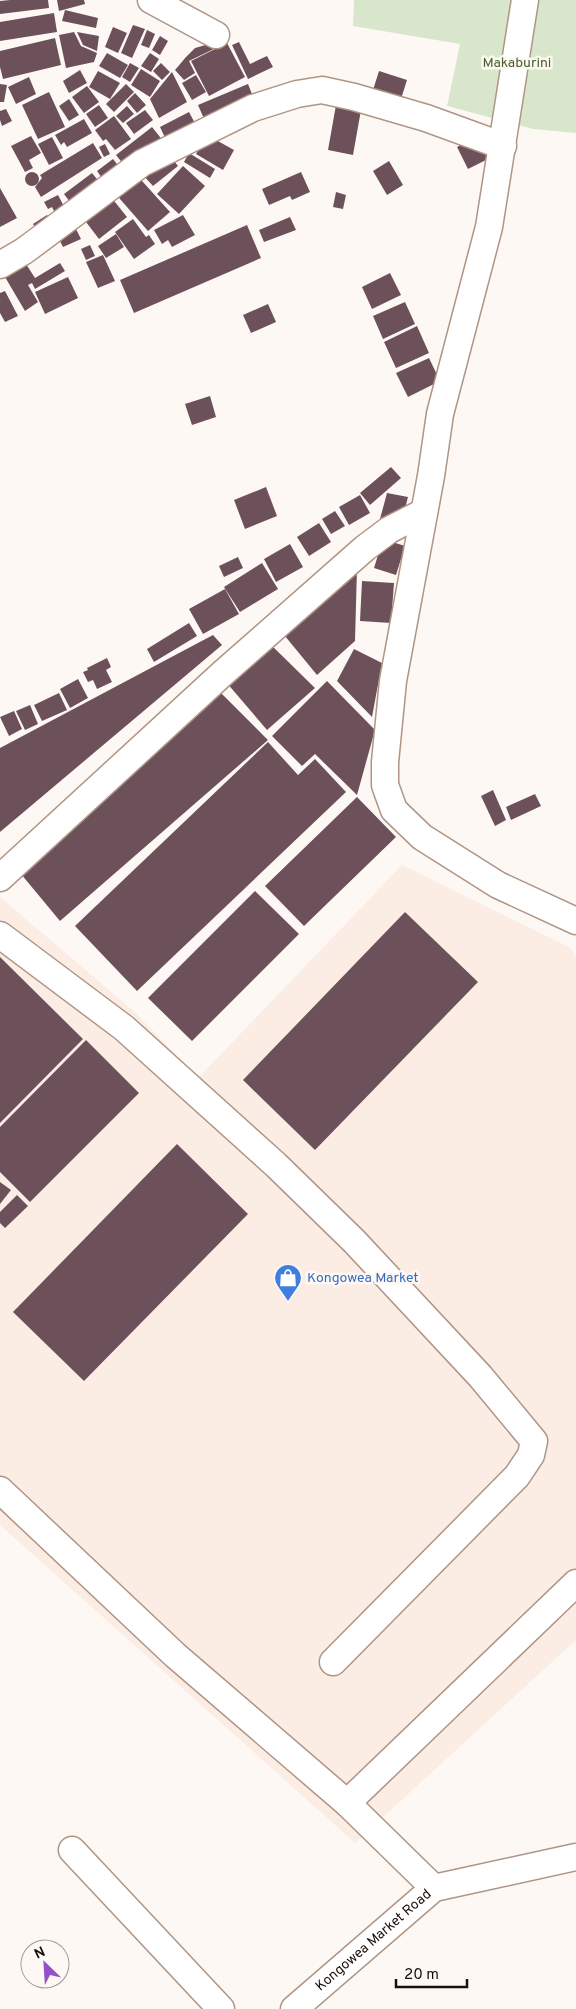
<svg xmlns="http://www.w3.org/2000/svg" width="576" height="2009" font-family="Overpass,sans-serif">
	<rect width="100%" height="100%" fill="#fef8f5"/>
	<path fill="#fcede4" d="M402 865 571 948 576 958V1640L355 1843 0 1525V897L136 1013 198 1078Z"/>
	<path fill="#d8e7cb" d="M354 0H576V133L533 129 447 106 460 44 353 26Z"/>
	<path fill="#6d515a" d="M10 0H48L49 8 0 14V1Z
		M57 0H84L85 4 59 11Z
		M65 10 98 18 96 28 62 21Z
		M54 13 57 32 0 41V22Z
		M133 25 145 29 132 58 121 53Z
		M113 27 127 33 118 53 105 47Z
		M147 30 155 34 149 48 141 45Z
		M74 32 81 46 97 53 94 62 66 68 59 35Z
		M77 32 99 36 97 51 83 45Z
		M160 36 168 41 160 55 152 50Z
		M55 38 61 65 3 79 0 67V51Z
		M216 42 218 47 189 61 195 73 184 80 175 70 186 57 195 48Z
		M239 42 250 64 267 56 273 67 248 79 232 45Z
		M227 43 245 77 209 96 191 61Z
		M107 53 128 65 120 78 99 66Z
		M150 53 159 59 151 72 141 66Z
		M130 63 139 68 130 82 122 77Z
		M161 63 170 72 162 80 153 71Z
		M141 69 160 81 150 97 131 85Z
		M80 70 87 83 69 93 63 81Z
		M98 71 120 83 110 99 89 87Z
		M379 71 407 80 401 99 373 90Z
		M172 72 187 102 159 118 150 99Z
		M196 75 206 92 192 100 182 83Z
		M29 77 36 94 16 104 8 87Z
		M0 84 7 85 4 102H0Z
		M126 84 134 92 114 112 106 104Z
		M248 84 254 99 227 106 229 113 205 121 198 105Z
		M87 86 99 102 84 113 72 97Z
		M49 92 65 127 38 139 22 105Z
		M135 93 146 105 137 113 127 101Z
		M69 99 79 115 69 121 59 106Z
		M99 105 108 118 95 127 86 114Z
		M336 105 361 110 353 155 328 150Z
		M127 106 134 114 123 123 116 116Z
		M6 109 12 121 2 126 0 120V111Z
		M145 110 153 120 134 134 126 123Z
		M189 112 198 129 168 144 160 127Z
		M114 116 131 139 115 150 106 139 103 141 95 130Z
		M84 119 92 133 67 147 64 142 61 145 55 135Z
		M152 127 164 142 128 170 116 155Z
		M207 135 234 150 223 170 196 154Z
		M31 136 41 153 29 160 33 168 25 172 11 146Z
		M52 137 63 158 49 165 38 144Z
		M476 137 488 159 468 169 457 147Z
		M93 143 102 158 41 197 35 187 42 178 40 175Z
		M105 144 110 154 104 157 99 147Z
		M189 153 215 169 210 178 184 162Z
		M171 157 178 166 153 186 142 174Z
		M113 159 121 169 104 181 97 171Z
		M389 161 403 185 387 195 373 171Z
		M183 166 205 186 179 214 157 194Z
		M134 172 170 212 148 231 113 191Z
		M301 172 310 192 292 200 290 196 269 205 262 189Z
		M25 179a7 7 0 1 1 14 0a7 7 0 1 1-14 0Z
		M92 173 101 184 73 206 64 194Z
		M0 188 17 218 0 227Z
		M336 192 346 195 343 209 333 207Z
		M58 195 68 214 58 219 52 207 48 209 44 202Z
		M111 197 127 217 99 239 83 218Z
		M47 215 54 225 39 234 33 224Z
		M183 215 195 235 172 247 168 240 162 244 154 230Z
		M290 217 296 230 264 242 259 230Z
		M133 219 146 237 149 235 155 244 134 259 115 232Z
		M247 225 261 258 134 313 120 280Z
		M76 229 81 239 63 247 58 237Z
		M116 234 124 247 106 258 98 246Z
		M90 245 95 256 86 260 81 249Z
		M103 255 115 281 98 288 86 262Z
		M60 263 65 271 35 289 32 283 28 285 38 302 25 311 5 277 26 264 35 278Z
		M390 273 401 295 372 309 362 287Z
		M68 277 78 298 45 314 35 292Z
		M5 291 18 316 5 322 0 313V293Z
		M405 302 415 324 383 339 373 316Z
		M268 304 276 322 251 333 243 315Z
		M417 326 429 353 396 368 384 342Z
		M429 358 440 381 408 397 396 373Z
		M210 396 216 417 192 425 185 404Z
		M391 467 401 478 370 505 360 493Z
		M266 487 277 516 245 529 234 500Z
		M387 493 408 497 401 524 380 519Z
		M360 495 370 513 349 525 339 507Z
		M335 511 345 526 331 534 322 519Z
		M319 523 331 542 309 556 297 537Z
		M383 539 405 546 396 575 374 568Z
		M290 544 303 567 276 582 264 559Z
		M238 557 243 568 224 577 219 566Z
		M262 563 278 589 240 612 224 587Z
		M357 568 355 641 317 675 280 630Z
		M362 581 394 583 391 623 360 621Z
		M225 589 239 614 203 634 189 609Z
		M189 623 197 636 154 662 147 649Z
		M213 635 222 645 0 832V748Z
		M266 640 315 688 267 730 226 682Z
		M354 649 382 663 372 717 337 681Z
		M107 658 111 667 106 670 112 682 97 689 93 680 88 682 83 672 88 670 87 668Z
		M78 679 88 698 70 708 60 689Z
		M327 681 375 730 357 795 315 754 302 766 272 736Z
		M216 688 268 740 60 921 16 868Z
		M59 693 67 710 42 721 34 705Z
		M30 705 38 724 25 730 16 711Z
		M14 711 22 729 9 736 0 717Z
		M268 742 298 775 315 759 346 792 137 991 75 926Z
		M493 790 506 820 495 826 481 796Z
		M535 794 541 806 511 820 506 807Z
		M357 797 396 837 304 926 265 886Z
		M255 891 299 934 192 1041 148 998Z
		M405 912 478 982 315 1150 243 1080Z
		M0 957 83 1039 0 1123Z
		M86 1040 139 1093 30 1202 0 1172V1127Z
		M177 1144 248 1214 84 1381 13 1312Z
		M0 1182 11 1190 0 1204Z
		M17 1195 28 1206 5 1228 0 1223V1212Z"/>
	<g fill="none" stroke-linecap="round" stroke-linejoin="round">
		<defs>
			<g id="minor">
				<path d="M151 0 216 35"/>
				<path d="M525 0 489 227 440 414 431 476 393 681 385 762V785L394 810 422 837 498 885 576 921"/>
				<path d="M0 265 24 251 142 163 253 108 297 94 322 90 354 97 426 118 503 146"/>
				<path d="M0 878 223 673 365 548 389 530 424 512"/>
				<path d="M0 935 124 1028 276 1165 354 1241 480 1376 534 1441 531 1455 517 1476 333 1662"/>
				<path d="M0 1490 175 1655 347 1803 434 1888"/>
				<path d="M347 1803 576 1583"/>
				<path d="M72 1850 221 2009"/>
				<path id="s1" d="M294 2009 434 1888 576 1857"/>
			</g>
		</defs>
		<use href="#minor" stroke="#af9584" stroke-width="29"/>
		<use href="#minor" stroke="#fff" stroke-width="26"/>
	</g>
	<defs>
		<symbol id="shop-pin" viewBox="-11 -11 22 30"><path d="M0 17L-7.5 6A9.5 9.5 0 1 1 7.5 6Z" fill="#3f7fe0" stroke="#fef8f5"/><path d="M-5-2.5h2.3a2.7 3.5 0 0 1 5.4 0H5L5.5 6h-11ZM-1.5-2.5h3a1.5 2.3 0 0 0-3 0Z" fill="#fff"/></symbol>
	</defs>
	<g fill-rule="evenodd">
		<use href="#shop-pin" x="272" y="1262" width="32" height="43"/>
	</g>
	<g text-anchor="middle" dominant-baseline="central" stroke-width="5" stroke-linejoin="round" paint-order="stroke">
		<g font-size="14" fill="#466129" stroke="#fef8f5">
			<text x="517" y="63">Makaburini</text>
		</g>
		<g font-size="14" fill="#366cbe" stroke="#fef8f5" text-anchor="start">
			<text x="307" y="1278">Kongowea Market</text>
		</g>
		<g font-size="14" fill="#19100a" stroke="#fef8f5">
			<text stroke="none"><textPath href="#s1" startOffset="105">Kongowea Market Road</textPath></text>
		</g>
	</g>
	<g transform="translate(45 1964) rotate(335)"><circle r="24" fill="#fef8f5" stroke="#a29b97"/>
	<path d="M0-4L9 19L0 12L-9 19Z" fill="#9451c6"/>
	<text y="-8" font-size="14" font-weight="bold" text-anchor="middle" fill="#19100a">N</text>
	</g>
	<path d="M396 1979v8h71v-8" fill="none" stroke="#19100a" stroke-width="2.5"/>
	<text x="404" y="1979" font-size="15" fill="#19100a" stroke="#fef8f5" stroke-width="4" paint-order="stroke">20 m</text>
</svg>
